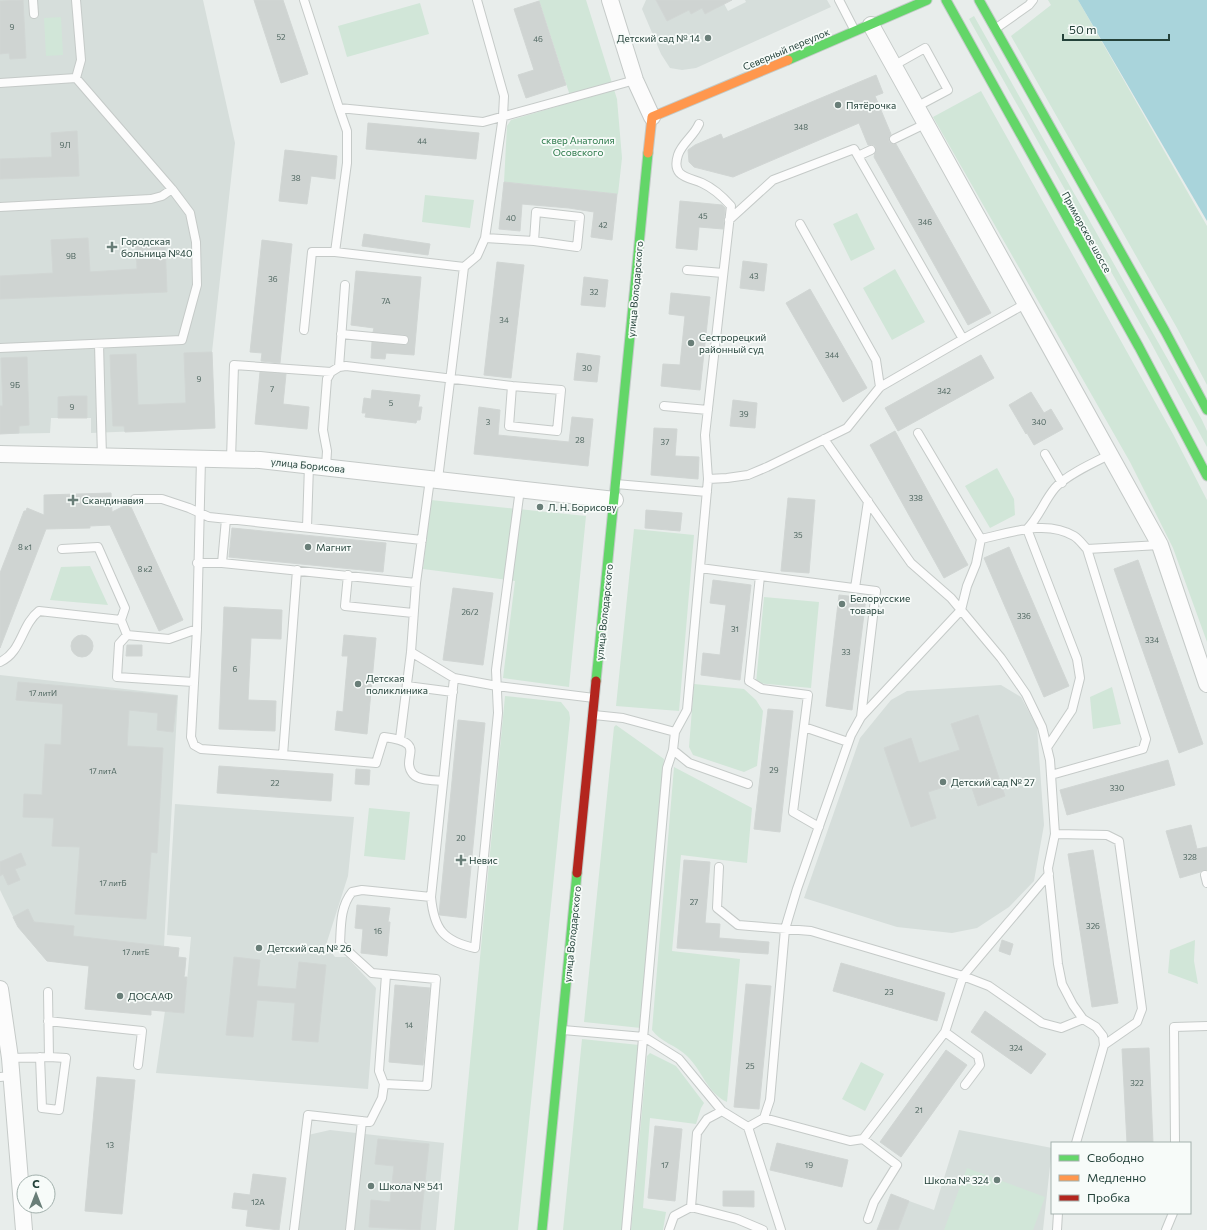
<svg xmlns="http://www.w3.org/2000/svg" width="1207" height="1230" font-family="Commissioner,sans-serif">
	<rect width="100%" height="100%" fill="#e8edeb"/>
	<path fill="#d6dedb" d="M0 0H203L235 143 212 352 215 428 91 433V418H51L50 433 0 434Z
		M646 0H656L667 21 689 10 691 14 702 8 705 14 717 8 713 0H722L728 11 746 2 745 0H827L831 7 696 68 682 70 670 68 661 54 642 9Z
		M0 675 178 695 164 946 179 948 178 957 186 958 185 975 47 961 18 927 0 890Z
		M1001 685 1021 697 1037 727 1044 825 1034 881 1009 907 977 928 952 933 897 927 804 898 860 738 891 700 907 691Z
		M175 804 354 817 348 876 326 945 335 957H347L376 988 368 1089 156 1073 165 1011 184 1013 191 937 167 935Z
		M330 1130 444 1143 436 1230H296L308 1135Z
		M959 1130 1052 1148 1043 1230H898L909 1201 934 1210Z"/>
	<path fill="#d1e6d8" d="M539 0H586L617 99 622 158 618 194 504 182 507 126 511 120 572 102Z
		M1048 0H1078L1207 226V385L1177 328 1011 36 1051 5Z
		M420 3 429 34 347 57 338 26Z
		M974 16 1202 420 1207 431V447L1150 341 969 19Z
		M61 17 63 55 46 56 44 18Z
		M981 91 1173 434 1207 500V642L1173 548 1130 462 933 117Z
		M425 195 474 200 470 228 422 222Z
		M857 213 875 249 851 261 833 224Z
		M895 269 925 322 892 340 863 288Z
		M997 468 1014 499 1015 515 990 528 965 486Z
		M431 500 586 516 569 687 503 678 515 581 423 569Z
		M634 529 694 535 679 711 616 706Z
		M90 566 108 605 50 600 61 567Z
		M764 597 819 602 811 688 756 683Z
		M694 684 744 689 756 700 763 711 757 766 744 772 693 755 689 747Z
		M1112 687 1121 724 1093 729 1090 697Z
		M505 696 561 702 569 712 570 718 518 1230H454Z
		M616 725 664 759 641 1028 584 1022 614 727Z
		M674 767 752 808 747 863 681 855 672 951 740 959 727 1102C707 1093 702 1070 687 1056 676 1045 660 1042 652 1030Z
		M369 808 410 812 405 860 364 856Z
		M1195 940 1194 961 1198 984 1168 973 1170 950Z
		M582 1039 639 1045 622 1230H563Z
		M650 1053 676 1066 704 1103 701 1108 696 1124 650 1118 643 1208 666 1212 663 1230H631L647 1056Z
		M861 1062 884 1074 865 1111 842 1099Z
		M967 1168 1045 1197 1033 1230H944Z"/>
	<path fill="#a9d4db" d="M1078 0H1207V221Z"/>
	<path fill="#cfd4d2" stroke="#d1d6d4" d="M23 0 26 58 10 59 9 53 0 54V1Z
		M254 0H283L308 74 281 83Z
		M656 0H732L705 14 702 8 691 14 689 10 667 21Z
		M539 1 566 85 526 98 518 75 534 70 514 9Z
		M876 75 883 93 875 96 891 134 889 138V142L896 144 991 313 968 325 874 157 876 148 874 145H868L859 123 733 177 694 167 689 162 688 150 695 145 721 134 723 139Z
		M368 123 479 133 476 159 366 149Z
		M77 131 79 176 0 179V159L52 157 51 133Z
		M285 150 337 156 335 179 311 176 307 204 279 201Z
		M504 182 617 194 612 240 591 237 594 212 569 208 522 204 520 231 499 229Z
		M680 201 722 205 725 208 723 229 699 227 697 250 676 248Z
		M364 234 430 244 428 255 362 246Z
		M88 238 90 272 137 269 136 244 165 242 167 292 0 299V276L53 273 51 240Z
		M262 240 292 244 280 363 261 361 262 353 250 352Z
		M743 261 767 264 764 291 740 288Z
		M497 262 524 265 511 378 484 375Z
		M356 271 421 277 414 355 386 353 385 359 371 358 372 342 404 345 408 343 409 338 405 335 373 332 374 328 351 325Z
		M584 277 608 280 605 307 581 305Z
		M810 289 867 388 843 402 786 303Z
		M671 293 710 297 700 390 661 386 663 364 680 365 685 316 669 314Z
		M212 352 215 428 125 432 124 426H113L110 355 136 354 138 405 186 403 184 353Z
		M577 353 600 356 597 382 574 380Z
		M981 355 994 378 898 431 885 408Z
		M27 357 29 425 19 426V433L0 434V406H3L1 358Z
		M260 372 286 374 283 404 309 407 307 429 255 424Z
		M372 390 420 395 418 407H422L420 420H417L416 423 365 417 366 413H362L364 398 371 399Z
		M1031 392 1044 413 1051 409 1063 429 1034 445 1027 433 1026 434 1009 405Z
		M72 396H87V418H58V397Z
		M733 400 757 403 755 428 730 426Z
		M479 407 500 410 498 435 569 442 572 417 593 419 588 466 474 454Z
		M654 428 677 429 675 456 699 457 698 479 651 475Z
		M895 431 968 565 944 578 870 445Z
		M111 493 112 512 128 504 130 508 131 507 183 620 159 631 110 525 90 526V528L46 529 0 648V573L24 511H26L27 508 44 515V495Z
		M788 498 815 500 809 573 781 571Z
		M646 510 682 513 680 531 645 528Z
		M232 528 386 543 383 572 229 557Z
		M1009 547 1069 686 1044 697 984 558Z
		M1138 560 1203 744 1179 753 1114 569Z
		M713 580 751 585 740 680 701 675 703 653 720 655 726 605 710 603Z
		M453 588 493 593 483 665 443 660Z
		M839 595 866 598 852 710 826 706Z
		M224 607 282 610 281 639 251 638 248 700 276 701 275 731 219 729Z
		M344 635 376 638 367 734 335 730 337 711 343 712 348 656H342Z
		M71 646a11 11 0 1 1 22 0a11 11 0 1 1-22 0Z
		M127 645H142V656H126Z
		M18 682 177 696 173 732 157 730 158 713 129 710 127 746 163 748 157 853 151 852 146 919 75 914 80 847 52 846 54 818 23 817 24 794 42 795 45 744 61 745 63 704 16 700Z
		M768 709 793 711 780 832 754 829Z
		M978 715 1005 796 978 806 969 779 928 792 936 818 911 827 884 748 911 738 919 763 960 750 951 724Z
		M458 720 485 723 466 918 440 915 439 914Z
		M1168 760 1175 785 1067 815 1060 790Z
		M219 766 333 774 331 801 217 793Z
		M356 769 370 770 369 785 355 784Z
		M1191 825 1197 849 1207 847V870L1180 878 1166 831Z
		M1093 850 1118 1003 1092 1007 1068 854Z
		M21 853 26 865 15 869 20 880 8 885 3 874 0 876V862Z
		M684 860 710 862 705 923 720 924 719 938 769 942 768 954 677 948Z
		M357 905 390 908 388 922H390L387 956 361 953 363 929 355 928Z
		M28 909 34 922 74 926 73 936 179 948 178 957 186 958 184 977H187L184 1013 151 1010V1015L85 1009 89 966 47 961 18 927 13 917Z
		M1002 940 1013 944 1010 955 999 951Z
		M234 957 260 960 257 986 296 989 299 962 326 965 318 1042 292 1040 295 1003 257 1000 253 1037 226 1035Z
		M841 963 945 993 937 1021 833 991Z
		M746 984 771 986 759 1109 734 1107Z
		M395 985 430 988 423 1065 389 1062Z
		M985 1011 1046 1054 1031 1074 971 1032Z
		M1149 1048 1153 1143H1127L1122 1049Z
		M946 1050 967 1065 901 1157 880 1142Z
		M97 1077 135 1080 122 1214 85 1211Z
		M655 1126 682 1129 675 1201 648 1198Z
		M378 1139 429 1144 420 1230 369 1227 371 1200 390 1202 394 1166 375 1164Z
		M777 1143 848 1160 842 1187 770 1170Z
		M253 1174 286 1178 279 1230 246 1226 248 1210 232 1208 234 1193 250 1195Z
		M723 1191H754V1207L723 1206Z
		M891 1194 909 1201 898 1230H877Z"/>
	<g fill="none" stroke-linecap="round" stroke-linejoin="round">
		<defs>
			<path id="lane" d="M33 0 34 14
				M304 0 339 108 483 122 635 80
				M839 0 855 31
				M995 29 1029 5 1033 0
				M893 66 925 48 948 90 916 107
				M0 83 76 78 81 60 76 0
				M894 139 925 124
				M858 156 871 150
				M0 207 151 199 162 196 172 189
				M800 224 876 360 880 387
				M485 238 534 241 536 212 580 217 577 247 534 241
				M335 252 464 267
				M687 270 723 273
				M304 330 312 252H335L347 163V131L339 108
				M341 334 404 340
				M963 339 1025 304
				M99 344 102 457
				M0 348 182 340 197 285 196 242 190 213 172 189 76 78
				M339 367 345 285
				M664 406 708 410
				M918 433 981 539
				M824 439 911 563 951 598 961 610
				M1045 454 1062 483
				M201 458 197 629 191 737 194 745 201 749 283 755 297 570
				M231 459 234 365 331 372 339 367 346 366 512 386 509 426 557 431 561 390 512 386
				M326 467 327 451 323 430 327 379 331 372
				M438 479 464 267 477 256 485 238 503 116 504 96 477 0
				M708 479 727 478 748 475 767 467 847 428 880 387 963 339 854 149 773 180 729 220
				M616 484 707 492
				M135 499H162L189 508 209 517 422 540
				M307 527 309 465
				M62 549 98 547 125 608 121 620 127 635 169 639 197 629
				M1087 549 1160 545
				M197 563H222L416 583
				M222 563 226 519
				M700 568 876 591 861 717
				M348 575 345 606 413 613
				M760 576 749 681 762 689 808 695 793 812 819 827
				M855 588 868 501
				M961 610 967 586 976 564 981 539C1010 533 1046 519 1074 536 1079 539 1083 545 1087 549L1146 739 1143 749 1051 775
				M127 635 119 644 117 677 193 682
				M411 652 454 678 497 686 594 698
				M0 662C22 652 21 625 39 611L121 620
				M407 686 453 692
				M594 715 623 718 675 732
				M804 727 848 742
				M400 739 411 652 416 583 430 479
				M1048 746 1072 710 1080 678 1077 659 1027 529C1039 517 1044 501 1055 488 1066 475 1095 462 1111 454
				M673 750 689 763 748 784
				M283 755 376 763 384 737C430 743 399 757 413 774 419 781 435 780 443 781
				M1055 834 1107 835 1119 841 1142 1009 1137 1022 1104 1045
				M719 867 717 908 738 925 811 931 963 976 989 986 1042 1023 1061 1028 1083 1019
				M1205 875 1207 883
				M431 897C434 929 443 941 475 948L498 713 496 670 520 489
				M48 1021 142 1031 138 1065
				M563 1030 644 1037 679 1059 722 1111 748 1127 781 1230
				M945 1032 978 1056 980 1065 965 1085
				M40 1057 42 1108 59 1110 66 1058 49 1057
				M10 1058 49 1057 48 992
				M0 1077 11 1076
				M384 1084 379 1071 386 975
				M722 1111 707 1119 697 1133 691 1207 737 1219 763 1230
				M764 1118 850 1141 863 1139 945 1032 963 976 1049 874
				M748 1127 764 1118 770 1100 785 929 797 889 851 735 861 717 961 610 1001 658 1026 694 1042 727 1050 760 1055 834 1048 868 1058 964 1062 984 1073 1005 1083 1019 1096 1027 1103 1036 1104 1045 1076 1143
				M863 1139 897 1165 874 1202 868 1219
				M1175 1143 1174 1027 1207 1026
				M294 1230 308 1115 370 1122 382 1098 384 1084 427 1086 436 979 372 973 340 944C341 926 340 907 352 892L362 890 431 897 454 678
				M350 1230 362 1121
				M626 1230 667 768 673 750 675 732 687 710 708 479 705 435 731 206C723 197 713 188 702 183 688 177 671 177 678 155 682 143 694 136 699 124
				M669 1230 674 1216 691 1207
				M1057 1230 1058 1213
				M1166 1230 1173 1213"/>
			<path id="street" d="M610 0 635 80 652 117
				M871 25 1160 545 1207 684
				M0 454 260 460 615 500
				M0 989 10 1058 24 1230"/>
			<path id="fast" d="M946 0 1139 347 1207 476
				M979 0 1165 331 1207 410
				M788 60 927 0
				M596 681 648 153
				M542 1230 577 873"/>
			<path id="slow" d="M648 153 652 117 788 60"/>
			<path id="jam" d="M577 873 596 681"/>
		</defs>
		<use href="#lane" stroke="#c5cac8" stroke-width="10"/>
		<use href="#street" stroke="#c5cac8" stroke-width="18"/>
		<use href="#fast" stroke="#c3cbc8" stroke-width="11"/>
		<use href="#slow" stroke="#c3cbc8" stroke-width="11"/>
		<use href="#jam" stroke="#c3cbc8" stroke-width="11"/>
		<use href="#lane" stroke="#fcfcfc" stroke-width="8"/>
		<use href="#street" stroke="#fcfcfc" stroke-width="16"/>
		<use href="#fast" stroke="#63d668" stroke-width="9"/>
		<use href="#slow" stroke="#ff974d" stroke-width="9"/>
		<use href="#jam" stroke="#b3261e" stroke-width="9"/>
	</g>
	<g fill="#697e78" stroke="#f7fbf9" stroke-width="1.5">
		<circle cx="708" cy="38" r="4"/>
		<circle cx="838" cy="105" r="4"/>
		<path d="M110 241h4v4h4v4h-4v4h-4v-4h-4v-4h4z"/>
		<circle cx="691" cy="343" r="4"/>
		<path d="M71 494h4v4h4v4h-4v4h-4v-4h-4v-4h4z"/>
		<circle cx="540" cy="507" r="4"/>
		<circle cx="308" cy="547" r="4"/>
		<circle cx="842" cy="604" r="4"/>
		<circle cx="358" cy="684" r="4"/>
		<circle cx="943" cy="782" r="4"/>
		<path d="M459 854h4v4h4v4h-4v4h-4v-4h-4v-4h4z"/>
		<circle cx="259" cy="948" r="4"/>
		<circle cx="120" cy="996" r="4"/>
		<circle cx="997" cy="1180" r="4"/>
		<circle cx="371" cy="1186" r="4"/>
	</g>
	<g text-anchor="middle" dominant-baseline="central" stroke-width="3.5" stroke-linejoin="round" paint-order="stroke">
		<g font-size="8" fill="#506761">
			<text x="12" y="27">9</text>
			<text x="281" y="37">52</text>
			<text x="538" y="39">46</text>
			<text x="801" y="127">348</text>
			<text x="422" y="141">44</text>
			<text x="65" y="145">9Л</text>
			<text x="296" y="178">38</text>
			<text x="703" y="216">45</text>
			<text x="511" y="218">40</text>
			<text x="925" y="222">346</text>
			<text x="603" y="225">42</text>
			<text x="71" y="256">9В</text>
			<text x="754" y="276">43</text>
			<text x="273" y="279">36</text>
			<text x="594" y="292">32</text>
			<text x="386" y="301">7А</text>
			<text x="504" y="320">34</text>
			<text x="832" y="355">344</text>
			<text x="587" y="368">30</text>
			<text x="199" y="379">9</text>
			<text x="15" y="385">9Б</text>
			<text x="272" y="389">7</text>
			<text x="944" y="391">342</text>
			<text x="391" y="403">5</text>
			<text x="72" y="407">9</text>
			<text x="744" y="414">39</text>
			<text x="488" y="422">3</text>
			<text x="1039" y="422">340</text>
			<text x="580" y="440">28</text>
			<text x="665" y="442">37</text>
			<text x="916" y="498">338</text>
			<text x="798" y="535">35</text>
			<text x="25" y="547">8 к1</text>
			<text x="145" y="569">8 к2</text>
			<text x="470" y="612">26/2</text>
			<text x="1024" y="616">336</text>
			<text x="735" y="629">31</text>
			<text x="1152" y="640">334</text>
			<text x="846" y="652">33</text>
			<text x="235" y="669">6</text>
			<text x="43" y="693">17 литИ</text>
			<text x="774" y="770">29</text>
			<text x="103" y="771">17 литА</text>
			<text x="275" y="783">22</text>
			<text x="1117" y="788">330</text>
			<text x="461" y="838">20</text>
			<text x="1190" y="857">328</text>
			<text x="113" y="883">17 литБ</text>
			<text x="694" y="902">27</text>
			<text x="1093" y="926">326</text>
			<text x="378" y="931">16</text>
			<text x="136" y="952">17 литЕ</text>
			<text x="889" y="992">23</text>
			<text x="409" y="1025">14</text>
			<text x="1016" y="1048">324</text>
			<text x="750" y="1066">25</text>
			<text x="1137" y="1083">322</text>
			<text x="919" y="1110">21</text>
			<text x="110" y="1145">13</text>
			<text x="665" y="1165">17</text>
			<text x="809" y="1165">19</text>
			<text x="258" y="1202">12А</text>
		</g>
		<g font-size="10" fill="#24423a" stroke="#f7fbf9" text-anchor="start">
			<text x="700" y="38" text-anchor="end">Детский сад № 14</text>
			<text x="846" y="105">Пятёрочка</text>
			<text x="121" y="241">Городская<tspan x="121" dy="12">больница №40</tspan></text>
			<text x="699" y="337">Сестрорецкий<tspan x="699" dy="12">районный суд</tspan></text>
			<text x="82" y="500">Скандинавия</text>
			<text x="548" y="507">Л. Н. Борисову</text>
			<text x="316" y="547">Магнит</text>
			<text x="850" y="598">Белорусские<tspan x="850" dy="12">товары</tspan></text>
			<text x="366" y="678">Детская<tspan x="366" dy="12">поликлиника</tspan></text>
			<text x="951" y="782">Детский сад № 27</text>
			<text x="469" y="860">Невис</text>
			<text x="267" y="948">Детский сад № 26</text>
			<text x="128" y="996">ДОСААФ</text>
			<text x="989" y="1180" text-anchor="end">Школа № 324</text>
			<text x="379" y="1186">Школа № 541</text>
		</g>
		<g font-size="10" fill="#24423a" stroke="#f7fbf9">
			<text transform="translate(786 49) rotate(-23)">Северный переулок</text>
			<text transform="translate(1087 232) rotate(61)">Приморское шоссе</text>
			<text transform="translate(635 289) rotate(-85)">улица Володарского</text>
			<text transform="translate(308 465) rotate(6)">улица Борисова</text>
			<text transform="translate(604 612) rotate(-84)">улица Володарского</text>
			<text transform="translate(572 934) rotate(-84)">улица Володарского</text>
		</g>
		<g font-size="10" fill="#2d7a4b" stroke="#f7fbf9">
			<text x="578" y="140">сквер Анатолия<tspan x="578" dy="12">Осовского</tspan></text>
		</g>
	</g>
	<rect x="1051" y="1142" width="140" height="72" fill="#f7fbf9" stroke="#a3b1ad"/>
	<rect x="1059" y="1155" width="20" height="6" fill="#63d668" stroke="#a3b1ad"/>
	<text x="1087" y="1162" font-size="12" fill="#24423a">Свободно</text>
	<rect x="1059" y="1175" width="20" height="6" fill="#ff974d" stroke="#a3b1ad"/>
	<text x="1087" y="1182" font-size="12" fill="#24423a">Медленно</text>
	<rect x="1059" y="1195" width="20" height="6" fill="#b3261e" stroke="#a3b1ad"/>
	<text x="1087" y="1202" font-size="12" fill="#24423a">Пробка</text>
	<g transform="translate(36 1194)"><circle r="19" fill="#f7fbf9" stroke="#a3b1ad"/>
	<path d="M0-3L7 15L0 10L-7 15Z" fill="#697e78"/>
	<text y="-6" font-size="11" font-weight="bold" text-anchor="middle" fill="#24423a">С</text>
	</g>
	<path d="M1063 34v6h106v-6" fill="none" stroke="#24423a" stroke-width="2"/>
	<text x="1069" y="34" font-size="12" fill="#24423a" stroke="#f7fbf9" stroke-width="3" paint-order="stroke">50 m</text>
</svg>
